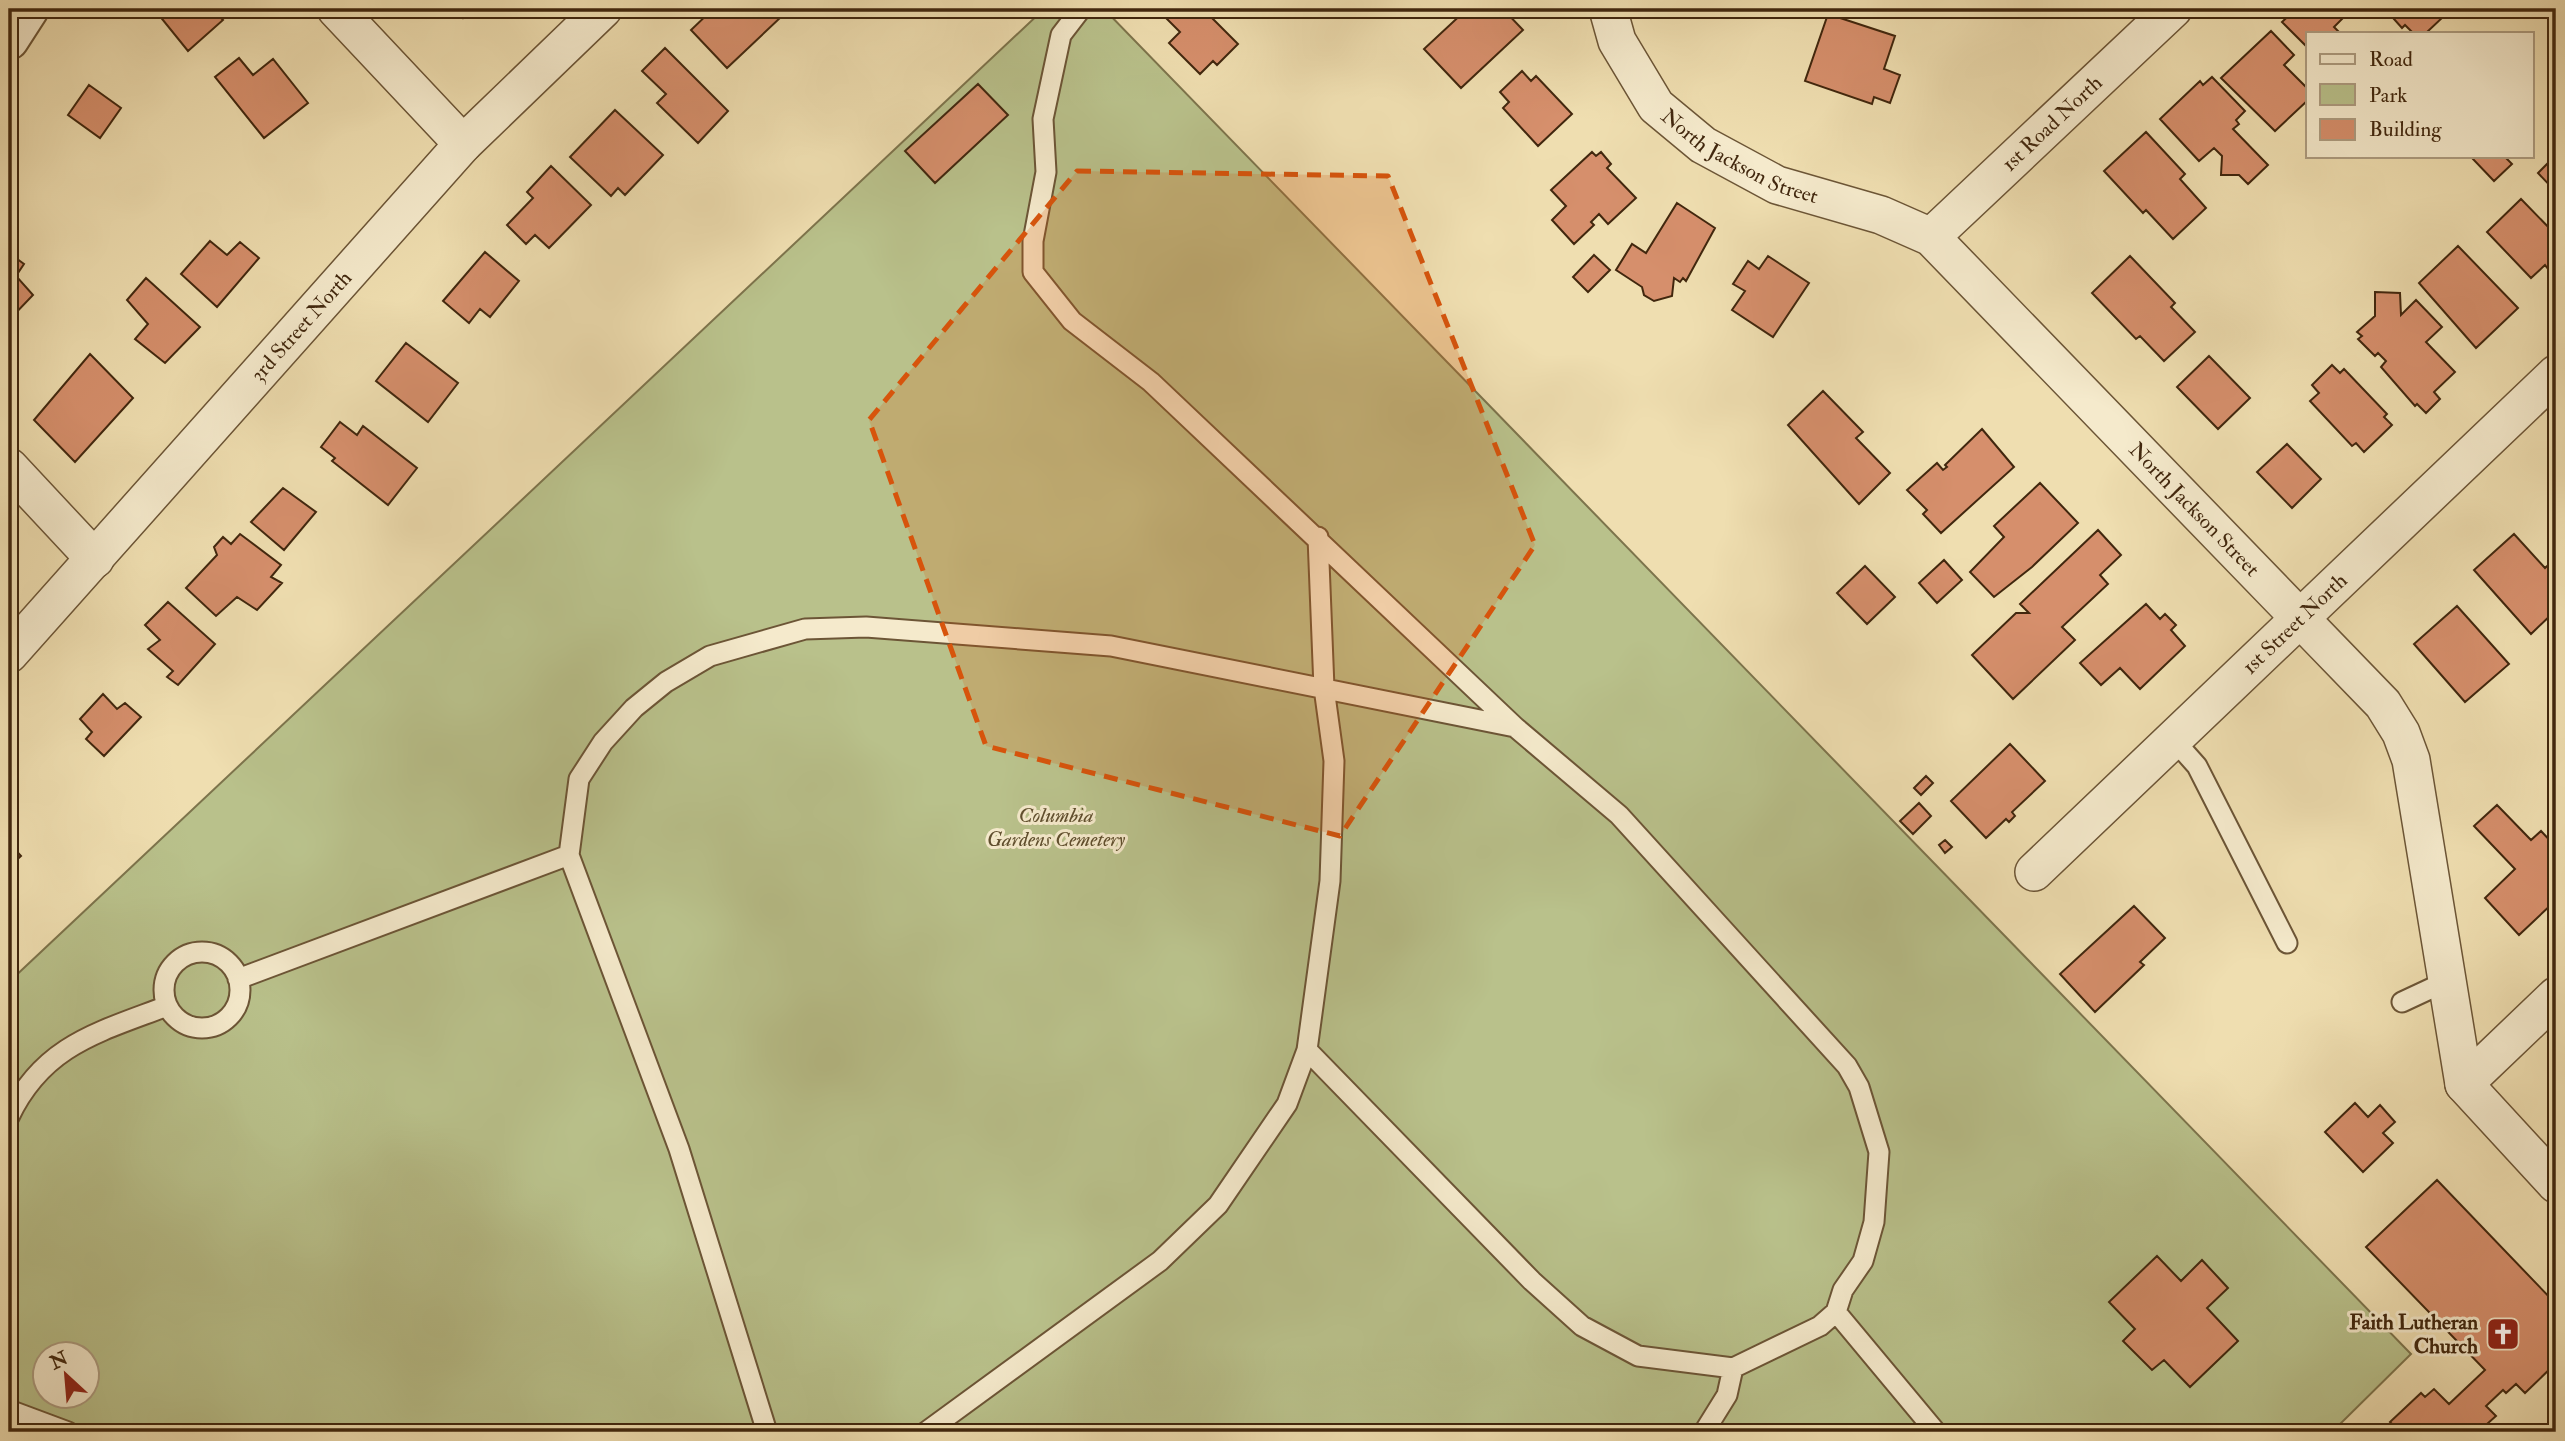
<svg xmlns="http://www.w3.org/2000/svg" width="2565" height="1441" font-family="'IM FELL Double Pica',serif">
	<rect width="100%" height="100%" fill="#efdeb0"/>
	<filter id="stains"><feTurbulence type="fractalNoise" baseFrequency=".00286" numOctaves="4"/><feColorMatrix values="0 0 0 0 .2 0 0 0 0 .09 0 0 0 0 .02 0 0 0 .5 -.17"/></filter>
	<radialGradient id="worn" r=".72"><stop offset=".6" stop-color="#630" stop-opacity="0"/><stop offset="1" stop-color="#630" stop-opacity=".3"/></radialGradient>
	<path fill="#b9c18b" stroke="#7d744c" stroke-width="2" fill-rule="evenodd" d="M1044 9H1104L2411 1354 2332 1432H9V982ZM46 1354H88V1396H46Z"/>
	<path fill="#d68f6c" stroke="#41270e" stroke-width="2" d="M154 9H213L223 20 188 51Z
		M454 9H473L463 18Z
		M713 9H773L781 17 727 68 691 30Z
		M1157 9H1216L1209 15 1238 44 1217 65 1213 61 1200 74 1169 43 1180 32Z
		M1467 9H1503L1523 30 1461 88 1424 49Z
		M1856 9H1878L1876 16Z
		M2296 9H2337L2344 17 2334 27 2340 33H2308V48L2282 22Z
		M2385 9H2436L2443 17 2426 33H2413L2405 25 2402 28Z
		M1828 14 1895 36 1884 69 1900 75 1890 103 1874 97 1872 104 1805 81Z
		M2271 31 2294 55 2284 65 2308 89V100L2275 131 2221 78Z
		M665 48 728 111 698 143 657 103 666 94 642 71Z
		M239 58 253 75 273 59 308 103 264 138 215 77Z
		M1522 71 1531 81 1536 76 1572 114 1538 146 1503 108 1509 102 1500 92Z
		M2212 77 2245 111 2236 120 2239 124 2233 129 2268 165 2248 184 2239 175H2221L2222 156 2214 148 2199 161 2160 119 2200 81 2203 85Z
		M978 84 1008 115 935 183 905 151Z
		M89 85 121 108 100 138 68 115Z
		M615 110 663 155 625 195 618 188 611 196 570 157Z
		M2146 132 2185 174 2180 179 2206 208 2173 239 2146 210 2143 213 2104 171Z
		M1592 152 1596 156 1601 152 1611 164 1607 168 1636 198 1608 224 1599 214 1591 222 1594 225 1574 244 1552 220 1566 206 1551 190Z
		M2556 155V192L2538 173Z
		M2504 156 2512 164 2494 181 2471 157Z
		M551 166 591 205 549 248 535 235 526 244 507 225 533 198 527 192Z
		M2521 199 2556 235V261L2548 269 2545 265 2531 278 2487 232Z
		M1677 203 1715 228 1686 281 1683 278 1680 282 1674 278 1672 296 1654 301 1644 295 1642 287 1616 270 1632 244 1646 253Z
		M210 241 227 255 240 242 259 258 217 307 181 274Z
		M2458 246 2518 308 2476 348 2419 283Z
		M485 252 519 281 490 317 480 309 469 323 443 301Z
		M9 253 24 264 16 276 33 295 9 320Z
		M1594 255 1610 270 1588 292 1573 277Z
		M1768 256 1809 283 1773 337 1732 310 1745 291 1733 284 1748 261 1759 269Z
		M2130 256 2175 303 2171 307 2195 332 2164 361 2140 336 2136 339 2092 293Z
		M146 278 200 327 165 363 135 339 148 324 127 300Z
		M2375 292 2400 293 2401 315 2416 300 2442 327 2426 342 2455 372 2434 392 2440 399 2426 413 2417 404 2415 406 2381 367 2386 361 2378 353 2375 356 2358 339 2362 336 2357 332 2375 316Z
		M406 343 458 383 428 422 376 381Z
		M90 354 133 398 75 462 34 420Z
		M2209 356 2250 398 2218 429 2177 387Z
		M2332 365 2340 373 2344 369 2387 414 2384 417 2392 425 2364 452 2356 443 2352 446 2310 401 2319 393 2312 385Z
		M1823 391 1863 432 1856 438 1890 473 1859 504 1788 425Z
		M340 422 357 435 363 426 417 468 388 505 332 461 335 458 321 447Z
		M1982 429 2014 467 1941 533 1923 514 1927 510 1907 490 1937 463 1943 470 1947 467 1945 465Z
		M2287 444 2321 479 2292 508 2257 472Z
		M2040 483 2078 523 2032 567 1994 597 1970 572 2004 537 1994 526Z
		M283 488 316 512 284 550 251 522Z
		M2098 530 2121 555 2100 575 2108 584 2062 627 2075 640 2013 699 1972 655 2016 613H2029L2020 604Z
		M240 534 281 565 271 577 282 583 257 610 237 597 216 616 186 588 217 555 214 547 223 537 231 544Z
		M2514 534 2545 568 2556 558V610L2531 634 2474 570Z
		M1944 560 1962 580 1937 603 1919 583Z
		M1865 566 1895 597 1867 624 1837 593Z
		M168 602 215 644 178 685 167 677 173 671 148 649 160 640 145 625Z
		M2146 604 2160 619 2165 614 2176 625 2171 630 2185 646 2140 689 2120 668 2101 685 2080 663Z
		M2457 606 2509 664 2465 702 2414 644Z
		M103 694 117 709 125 703 141 717 104 756 86 739 92 732 80 719Z
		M2010 744 2045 781 2012 812 2015 816 2009 822 2006 819 1986 838 1951 801Z
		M1926 776 1933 783 1921 795 1914 788Z
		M1919 803 1931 816 1913 834 1900 821Z
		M2497 805 2531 840 2541 831 2556 847 2555 901 2519 935 2485 898 2515 869 2474 826Z
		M1945 840 1952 847 1945 853 1939 845Z
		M9 843 21 856 9 867Z
		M2134 906 2165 938 2140 962 2144 965 2095 1012 2060 974Z
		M2355 1103 2368 1117 2380 1105 2395 1122 2383 1133 2393 1143 2363 1172 2325 1132Z
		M2437 1180 2556 1304V1363L2525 1393 2516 1384 2506 1393 2503 1390 2486 1406 2496 1416 2478 1432H2387L2394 1426 2390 1422 2421 1393 2425 1397 2434 1389 2449 1404 2485 1370 2366 1247Z
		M2157 1256 2181 1281 2202 1260 2228 1288 2207 1308 2238 1341 2190 1387 2164 1360 2152 1370 2123 1341 2135 1329 2109 1302Z"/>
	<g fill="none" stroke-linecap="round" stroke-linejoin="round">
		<defs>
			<path id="service" d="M1081 9 1061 35 1043 119 1046 172 1033 241V272L1072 321 1151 382 1515 727
				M2173 739 2197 766 2287 943
				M164 990a38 38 0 1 1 76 0a38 38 0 1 1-76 0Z
				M238 979 569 855
				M2402 1002 2447 981
				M1307 1050 1330 881 1334 761 1324 688 1318 537
				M9 1117C43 1045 99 1032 167 1006
				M9 1410 68 1432
				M767 1432 679 1149 569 855 579 779 603 742 634 708 666 682 710 656 805 629 866 627 1111 646 1515 727 1619 815 1847 1066 1859 1087 1879 1152 1874 1222 1863 1261 1843 1290 1836 1312 1936 1432
				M926 1432 1160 1261 1218 1205 1287 1104 1307 1050 1532 1281 1582 1326 1638 1356 1733 1368 1820 1326 1836 1312
				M1704 1432 1727 1395 1733 1368"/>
			<g id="minor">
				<path d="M336 9 463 144"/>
				<path id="s1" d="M1608 9 1617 41 1656 106 1703 145 1777 185 1881 215 1931 237 2383 704 2401 733 2411 760 2464 1084 2556 1184"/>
				<path id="s2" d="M1931 237 2173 9"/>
				<path d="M9 467 95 559"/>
				<path id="s3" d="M9 654 463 144 603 9"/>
				<path id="s4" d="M2034 872 2556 374"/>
				<path d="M2464 1084 2556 996"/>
			</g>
			<path id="tertiary" d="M9 40 29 9"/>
		</defs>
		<use href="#service" stroke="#6c5536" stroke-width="23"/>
		<use href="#minor" stroke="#6c5536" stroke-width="40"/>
		<use href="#tertiary" stroke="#6c5536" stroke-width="42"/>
		<use href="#service" stroke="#f5eacc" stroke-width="19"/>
		<use href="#minor" stroke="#f5eacc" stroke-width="37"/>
		<use href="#tertiary" stroke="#f5eacc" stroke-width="38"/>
	</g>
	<path fill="#d7540c" fill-opacity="0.2" stroke="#d7540c" stroke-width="5" stroke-dasharray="14 9" stroke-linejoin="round" d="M1077 171 1388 176 1535 545 1340 836 986 746 869 420Z"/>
	<defs>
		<symbol id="church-square" viewBox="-11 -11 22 22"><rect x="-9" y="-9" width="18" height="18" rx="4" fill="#8f2418" stroke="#f5eacc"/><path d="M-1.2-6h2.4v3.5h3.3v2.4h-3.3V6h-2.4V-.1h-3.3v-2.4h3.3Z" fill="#fff"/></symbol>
	</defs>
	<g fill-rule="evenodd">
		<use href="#church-square" x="2484" y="1315" width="38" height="38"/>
	</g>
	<g text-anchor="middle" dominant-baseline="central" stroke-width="6" stroke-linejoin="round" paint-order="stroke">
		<g font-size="21" fill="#41270e" stroke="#f5eacc">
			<text stroke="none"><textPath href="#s2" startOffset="166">1st Road North</textPath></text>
			<text stroke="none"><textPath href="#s1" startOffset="208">North Jackson Street</textPath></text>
			<text stroke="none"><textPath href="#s3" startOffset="439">3rd Street North</textPath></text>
			<text stroke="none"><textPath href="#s1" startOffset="796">North Jackson Street</textPath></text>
			<text stroke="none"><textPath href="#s4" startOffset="360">1st Street North</textPath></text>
		</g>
		<g font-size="21" font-style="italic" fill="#5f4e2d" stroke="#f5eacc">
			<text x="1056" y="815">Columbia<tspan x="1056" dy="24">Gardens Cemetery</tspan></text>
		</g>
		<g font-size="21" font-weight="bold" fill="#41270e" stroke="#f5eacc" text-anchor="end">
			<text x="2478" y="1322">Faith Lutheran<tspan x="2478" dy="24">Church</tspan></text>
		</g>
	</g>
	<rect width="2565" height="1441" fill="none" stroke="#efdeb0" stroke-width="35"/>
	<rect x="10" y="10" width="2544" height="1420" fill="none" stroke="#41270e" stroke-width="3.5"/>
	<rect x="18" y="18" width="2530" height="1406" fill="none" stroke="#41270e" stroke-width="2"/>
	<rect x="2306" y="32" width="228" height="126" fill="#f5eacc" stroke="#ad9c80" stroke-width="2"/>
	<rect x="2320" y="54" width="35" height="10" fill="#f5eacc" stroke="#ad9c80" stroke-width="2"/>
	<text x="2369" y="66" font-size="21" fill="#41270e">Road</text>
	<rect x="2320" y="84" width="35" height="21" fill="#b9c18b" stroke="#ad9c80" stroke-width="2"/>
	<text x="2369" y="102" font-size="21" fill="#41270e">Park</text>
	<rect x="2320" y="119" width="35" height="21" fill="#d68f6c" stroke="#ad9c80" stroke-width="2"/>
	<text x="2369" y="136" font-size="21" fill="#41270e">Building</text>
	<g transform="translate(66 1375) rotate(334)"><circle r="33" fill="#f5eacc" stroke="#ad9c80" stroke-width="2"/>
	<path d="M0-5L12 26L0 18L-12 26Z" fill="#8f2418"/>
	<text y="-10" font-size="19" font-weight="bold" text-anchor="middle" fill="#41270e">N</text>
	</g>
	<rect width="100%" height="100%" filter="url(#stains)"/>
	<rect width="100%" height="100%" fill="url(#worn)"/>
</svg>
